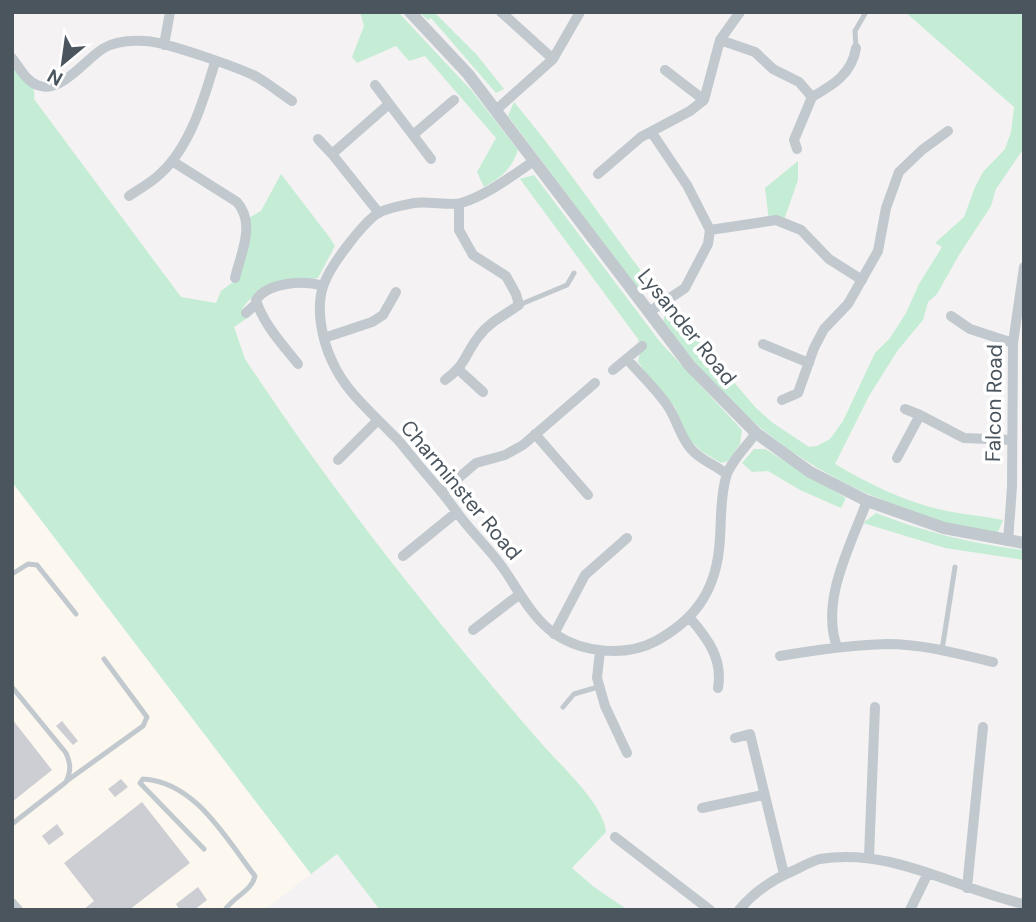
<svg xmlns="http://www.w3.org/2000/svg" width="1036" height="922" font-family="'DM Sans',sans-serif">
	<rect width="100%" height="100%" fill="#f4f2f2"/>
	<path fill="#fcf8ef" d="M12 482 311 874 264 910H12Z"/>
	<path fill="#c5edd5" d="M360 12H398L472 91 518 150C511 170 502 177 484 187L477 172 496 138 425 56 409 61 396 46 357 63 352 57 364 26Z
		M419 12H434L477 55 504 89 496 93 431 18 428 20Z
		M905 12H1024V148L996 189 991 206 959 255 937 294 928 302 923 320 898 350 869 396 835 464C871 485 907 503 947 511 966 515 984 516 1003 520L998 532C972 535 945 522 920 514 839 487 777 449 717 388 698 368 681 344 663 321L668 305 756 408 773 423 809 447 817 446 830 439 843 421 875 353 890 338 906 313 919 284 942 247 935 243 964 217 975 187 983 172 1005 149 1011 132 1014 107Z
		M12 58C21 69 37 83 34 99L181 297 216 303 221 291 233 282 247 219 261 211 281 174 330 238 335 246 318 278C284 281 263 279 242 309L249 317 234 327 245 359C334 494 435 621 541 743 560 765 604 804 606 832L572 868 594 887 628 910H380L337 854 311 874 12 482Z
		M514 102C562 159 603 221 648 280L640 291 508 116Z
		M798 161V180L783 223 769 221 765 188Z
		M534 175 661 343 742 430 740 444 728 461 721 463 701 451 684 434 675 407 655 386 638 362 641 347 638 339 520 179Z
		M754 449H765L846 498 841 508 800 490 768 471 752 472 742 463Z
		M876 513C924 532 973 544 1024 550V560L945 548 863 523Z"/>
	<path fill="#cdced4" d="M12 719 52 770 12 802Z
		M62 721 78 741 73 745 56 726Z
		M121 779 128 787 115 797 108 789Z
		M142 802 190 863 129 910H83L94 901 64 863Z
		M57 824 64 834 49 845 42 836Z
		M198 887 207 900 194 910H180L176 904Z"/>
	<g fill="none" stroke-linecap="round" stroke-linejoin="round">
		<path stroke="#c1c9cf" stroke-width="5" d="M856 48 855 31 866 12
			M519 305 567 285 574 273
			M12 574 28 564 37 565 76 614
			M942 650 955 567
			M12 687 66 753C71 764 71 771 66 782L12 824
			M563 707 574 694 598 687
			M68 780 143 726 147 717 104 659
			M204 849 140 783 143 779C196 782 226 839 255 876 252 891 233 897 225 910"/>
		<path stroke="#c1c9cf" stroke-width="10" d="M501 12 553 59
			M720 40 755 52 773 69 799 82 812 97C833 85 852 74 856 48
			M164 45 170 12
			M12 58C19 67 26 81 37 85 61 95 86 58 104 48 116 41 131 40 145 41 163 41 240 68 257 77 269 84 280 93 292 101
			M665 70 704 100
			M375 85 431 159
			M704 100 720 40 740 12
			M496 110 553 59 580 12
			M413 135 454 100
			M318 139 332 154 379 213
			M797 149 794 140 812 97
			M332 154 389 104
			M172 161 237 202C256 224 241 253 235 278
			M534 161C513 175 486 196 461 203 453 206 427 201 414 203 404 205 387 208 378 213 362 224 330 266 324 284 315 307 322 340 332 361 345 391 370 411 392 434 400 441 406 450 413 458 427 476 443 492 456 511 470 531 489 548 503 568 519 591 532 618 555 634 583 653 626 657 656 641 694 620 714 593 719 550 722 524 719 503 726 477 730 462 747 446 756 433
			M598 174 641 137 690 111 704 100
			M129 196C139 189 151 183 160 174 190 147 204 99 215 62
			M710 230 776 220 801 230 829 259 862 280
			M649 312 685 288 708 244 710 230 687 185 652 133
			M246 313 257 303
			M951 316 970 329 1013 343
			M324 338 372 322 383 315 396 292
			M763 344 809 363
			M627 359C640 374 656 389 667 405 677 419 679 435 691 449 701 461 715 464 726 474
			M298 364C283 345 263 324 256 300 268 282 304 280 323 286
			M459 370 483 392
			M613 370 642 346
			M445 380C467 364 464 355 479 336 489 322 505 315 519 305L516 294 506 276 473 255 459 230V204
			M782 400 798 393 814 348 824 329 848 304 878 251 886 208 899 172 922 150 948 131
			M905 409 920 415
			M535 434 588 495
			M897 458 920 415 964 438 1011 440
			M338 460 377 421
			M442 492 476 463 505 455 523 445 595 383
			M1008 541 1012 487 1013 343 1024 267
			M403 556 457 512
			M690 618C708 639 723 659 718 688
			M473 630 520 594
			M554 634 585 575 627 538
			M837 647C820 600 851 545 867 501
			M600 651 597 678 605 706 627 753
			M780 656C815 650 851 645 887 644 923 644 959 654 993 662
			M735 738 750 734 784 874
			M702 808 763 795
			M615 837 710 910
			M869 857 875 707
			M967 888 983 727
			M12 903 18 910
			M739 910C754 892 773 879 795 870 803 866 812 861 820 859 892 847 956 889 1024 904
			M910 910 928 873"/>
		<path stroke="#c1c9cf" stroke-width="12" d="M410 12 468 74 690 366 756 433 810 472 867 501 944 528 1024 543"/>
	</g>
	<g text-anchor="middle" dominant-baseline="central" stroke-width="7" stroke-linejoin="round" paint-order="stroke">
		<g font-size="21" fill="#4b555e" stroke="#fff">
			<text transform="translate(687 327) rotate(51)">Lysander Road</text>
			<text transform="translate(994 403) rotate(-89)">Falcon Road</text>
			<text transform="translate(461 490) rotate(50)">Charminster Road</text>
		</g>
	</g>
	<rect width="1036" height="922" fill="none" stroke="#4b555e" stroke-width="28"/>
	<g transform="translate(63 63) rotate(209)" stroke="#ffffff" stroke-width="5" paint-order="stroke">
	<path d="M0-5L12 26L0 18L-12 26Z" fill="#4b555e"/>
	<text y="-10" font-size="19" font-weight="bold" text-anchor="middle" fill="#4b555e">N</text>
	</g>
</svg>
